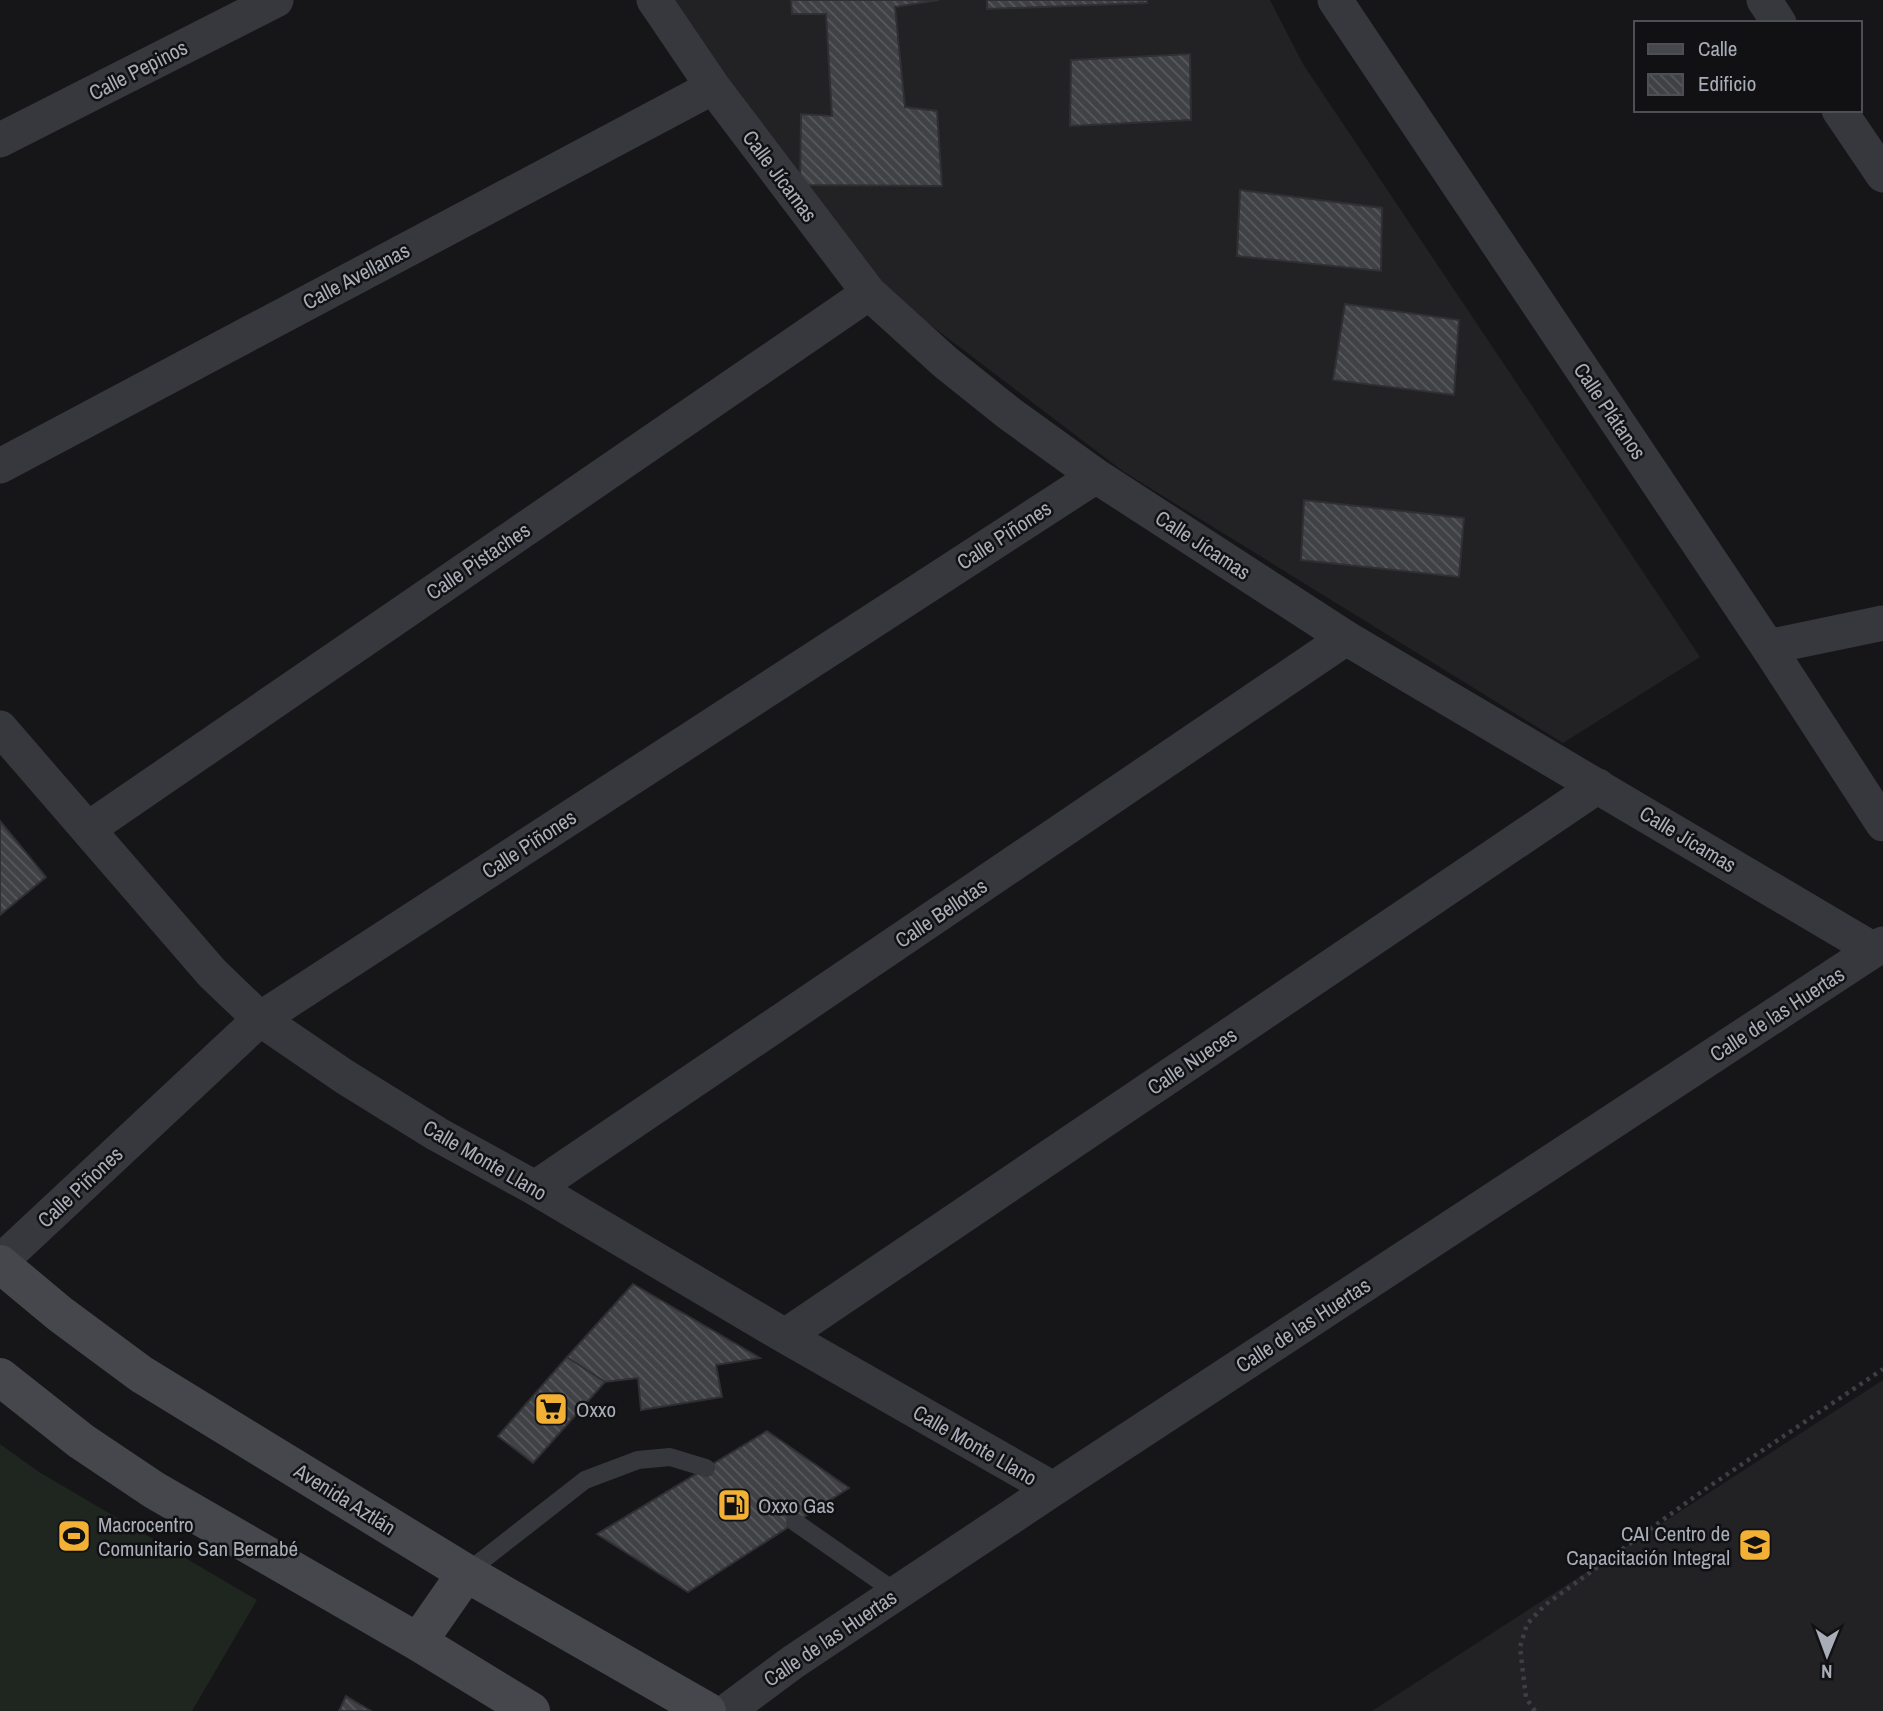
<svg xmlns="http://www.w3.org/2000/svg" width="1883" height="1711" font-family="'Archivo Narrow',sans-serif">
	<defs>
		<pattern id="building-back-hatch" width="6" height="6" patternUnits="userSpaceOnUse" patternTransform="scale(1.75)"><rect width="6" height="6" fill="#404145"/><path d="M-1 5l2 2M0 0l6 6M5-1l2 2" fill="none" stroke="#595a5e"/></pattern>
	</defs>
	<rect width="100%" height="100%" fill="#161618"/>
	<path fill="#222225" d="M673 0H1270L1303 64 1700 657 1563 743 1124 472 878 285 663 7Z
		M1883 1380V1711H1372Z"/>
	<path fill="#1e261f" d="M0 1444 39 1472 257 1600 192 1711H0Z"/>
	<path fill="url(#building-back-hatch)" stroke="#303034" stroke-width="2" d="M791 0H939L895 7 905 107 937 111 942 186 800 185 801 114 832 116 826 14H792Z
		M987 0H1147V3L987 9Z
		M1190 54 1191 120 1070 126 1071 60Z
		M1240 190 1382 208 1381 271 1237 256Z
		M1345 304 1459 320 1454 395 1333 380Z
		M1304 500 1464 518 1459 577 1301 560Z
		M0 821 46 877 0 915Z
		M633 1284 760 1358 716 1365 722 1397 641 1410 638 1378 605 1382 567 1357Z
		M567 1357 605 1382 533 1463 498 1436Z
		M767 1431 849 1488 688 1592 597 1534Z
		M346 1696 371 1711H339Z"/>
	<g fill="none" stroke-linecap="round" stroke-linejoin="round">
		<path stroke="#3d3f44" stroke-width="4.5" stroke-dasharray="3.5 5" stroke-linecap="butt" d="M1535 1711 1526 1698 1520 1647 1527 1624 1545 1605 1704 1490 1883 1369"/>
		<path stroke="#37383d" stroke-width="18" d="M795 1522 897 1593
			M466 1573 585 1480 638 1460 670 1457 706 1468"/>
		<path stroke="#37383d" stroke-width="35" d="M654 0 713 87 869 293 945 362 1010 414 1096 476 1346 638 1874 950
			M1335 0 1768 647 1883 824
			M1764 0 1779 23
			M1839 110 1883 175
			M0 140 276 0
			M0 466 713 87
			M1768 647 1883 623
			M0 728 212 973 260 1019 345 1077 437 1134 535 1188 785 1336 1053 1489
			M88 829 869 293
			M535 1188 1346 638
			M0 1262 260 1019 1096 476
			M785 1336 1598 786
			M727 1711 793 1662 1053 1489 1883 944"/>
		<path stroke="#45474d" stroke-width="38" d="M0 1264 60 1314 141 1374 466 1573 707 1711
			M0 1377 81 1441 154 1490 418 1642 531 1711
			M418 1642 466 1573"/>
	</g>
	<defs>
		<symbol id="supermarket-square" viewBox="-11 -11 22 22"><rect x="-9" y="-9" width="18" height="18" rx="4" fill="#f2b134" stroke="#111113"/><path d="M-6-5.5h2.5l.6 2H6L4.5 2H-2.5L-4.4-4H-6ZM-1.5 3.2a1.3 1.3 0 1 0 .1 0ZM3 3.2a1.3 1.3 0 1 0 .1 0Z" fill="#111"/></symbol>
		<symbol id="fuel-square" viewBox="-11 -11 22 22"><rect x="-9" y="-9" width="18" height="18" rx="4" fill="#f2b134" stroke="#111113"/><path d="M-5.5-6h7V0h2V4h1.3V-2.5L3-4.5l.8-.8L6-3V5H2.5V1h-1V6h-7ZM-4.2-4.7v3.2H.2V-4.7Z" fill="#111"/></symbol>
		<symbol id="stadium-square" viewBox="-11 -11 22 22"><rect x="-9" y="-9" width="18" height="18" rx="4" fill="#f2b134" stroke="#111113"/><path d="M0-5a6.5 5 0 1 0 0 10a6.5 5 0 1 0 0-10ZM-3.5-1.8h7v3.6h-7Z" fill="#111"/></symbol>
		<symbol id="school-square" viewBox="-11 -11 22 22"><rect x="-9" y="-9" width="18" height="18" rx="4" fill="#f2b134" stroke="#111113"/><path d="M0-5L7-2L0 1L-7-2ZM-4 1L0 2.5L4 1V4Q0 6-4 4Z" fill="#111"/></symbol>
	</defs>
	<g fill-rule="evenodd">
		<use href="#supermarket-square" x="532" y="1390" width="38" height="38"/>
		<use href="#fuel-square" x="715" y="1486" width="38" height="38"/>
		<use href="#stadium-square" x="55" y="1517" width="38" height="38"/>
		<use href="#school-square" x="1736" y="1526" width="38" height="38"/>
	</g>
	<g text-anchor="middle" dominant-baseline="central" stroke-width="5" stroke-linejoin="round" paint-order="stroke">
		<g font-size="21" fill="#a8adb8" stroke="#111113">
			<text transform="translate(138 70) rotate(-27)">Calle Pepinos</text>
			<text transform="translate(780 176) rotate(53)">Calle Jícamas</text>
			<text transform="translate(356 276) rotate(-28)">Calle Avellanas</text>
			<text transform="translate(1610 411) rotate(56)">Calle Plátanos</text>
			<text transform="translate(1004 535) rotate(-33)">Calle Piñones</text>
			<text transform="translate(1203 545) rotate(33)">Calle Jícamas</text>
			<text transform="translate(478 561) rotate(-34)">Calle Pistaches</text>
			<text transform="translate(1688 839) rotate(31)">Calle Jícamas</text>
			<text transform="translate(529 844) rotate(-33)">Calle Piñones</text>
			<text transform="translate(941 913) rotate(-34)">Calle Bellotas</text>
			<text transform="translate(1777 1014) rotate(-33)">Calle de las Huertas</text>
			<text transform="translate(1192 1061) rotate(-34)">Calle Nueces</text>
			<text transform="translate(485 1160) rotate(30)">Calle Monte Llano</text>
			<text transform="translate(80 1187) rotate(-43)">Calle Piñones</text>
			<text transform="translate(1303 1325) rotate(-33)">Calle de las Huertas</text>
			<text transform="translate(975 1445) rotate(30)">Calle Monte Llano</text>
			<text transform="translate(345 1499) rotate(32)">Avenida Aztlán</text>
			<text transform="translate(830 1638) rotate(-34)">Calle de las Huertas</text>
		</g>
		<g font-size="21" fill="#a8adb8" stroke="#111113" text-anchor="start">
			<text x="576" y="1409">Oxxo</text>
			<text x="758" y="1505">Oxxo Gas</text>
			<text x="98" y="1524">Macrocentro<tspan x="98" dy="24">Comunitario San Bernabé</tspan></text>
			<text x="1730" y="1533" text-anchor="end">CAI Centro de<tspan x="1730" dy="24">Capacitación Integral</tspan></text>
		</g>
	</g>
	<rect x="1634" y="21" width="228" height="91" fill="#111113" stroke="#4d4f55" stroke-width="2"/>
	<rect x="1648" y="44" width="35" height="10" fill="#45474d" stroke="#4d4f55" stroke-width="2"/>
	<text x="1698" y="56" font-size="21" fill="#a8adb8">Calle</text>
	<rect x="1648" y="74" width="35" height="21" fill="url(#building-back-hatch)" stroke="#4d4f55" stroke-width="2"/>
	<text x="1698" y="91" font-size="21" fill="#a8adb8">Edificio</text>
	<g transform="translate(1827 1655) rotate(181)" stroke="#111113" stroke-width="5" paint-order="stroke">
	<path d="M0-5L12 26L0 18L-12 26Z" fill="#a8adb8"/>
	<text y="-10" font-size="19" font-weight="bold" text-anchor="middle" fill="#a8adb8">N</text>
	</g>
</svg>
